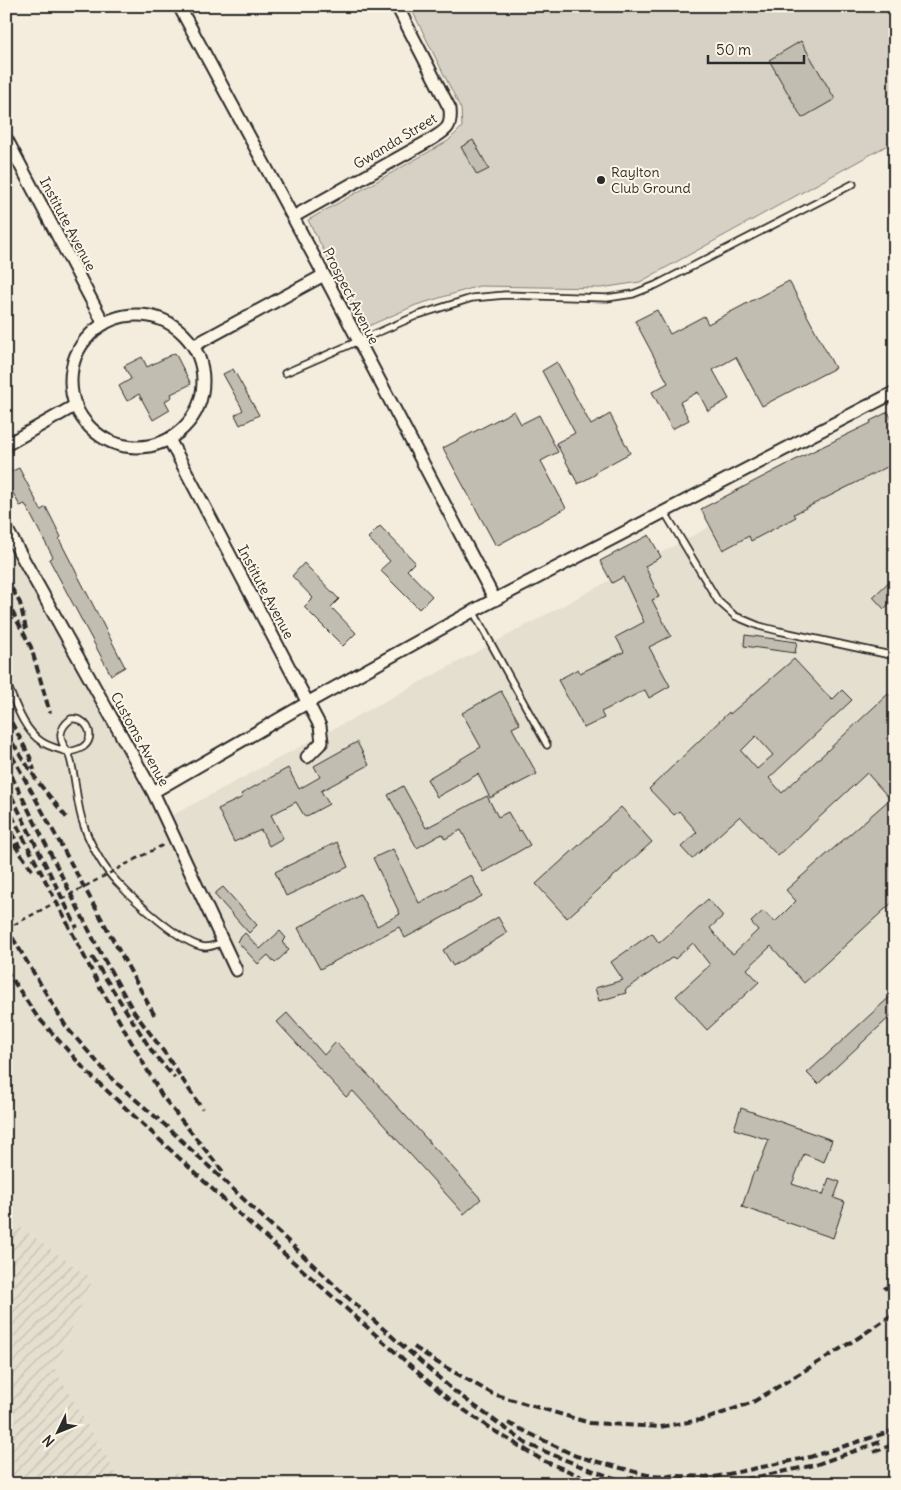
<svg xmlns="http://www.w3.org/2000/svg" width="901" height="1490" font-family="Delius,sans-serif">
	<defs>
		<pattern id="industrial-furrows" width="10" height="10" patternUnits="userSpaceOnUse" patternTransform="scale(1.25)"><rect width="10" height="10" fill="#e5dfd0"/><path d="M-1 1l2-2M0 10L10 0M9 11l2-2" fill="none" stroke="#c5c0b3"/></pattern>
	</defs>
	<rect width="100%" height="100%" fill="#f4edde"/>
	<filter id="ink" filterUnits="userSpaceOnUse"><feTurbulence type="fractalNoise" baseFrequency=".02" numOctaves="2"/><feDisplacementMap in="SourceGraphic" scale="10" xChannelSelector="R" yChannelSelector="G"/><feConvolveMatrix kernelMatrix="1 2 1 2 8 2 1 2 1" color-interpolation-filters="sRGB"/></filter>
	<g filter="url(#ink)">
		<path fill="#e5dfd0" d="M895 427V1484H196L187 1471 134 1484H122L55 1369 93 1279 6 1217V538L160 822Z"/>
		<path fill="url(#industrial-furrows)" d="M6 1217 93 1279 55 1369 122 1484H6Z
			M187 1471 196 1484H134Z"/>
		<path fill="#d6d1c4" stroke="#807e78" d="M410 6H895V141L640 282 601 288 479 286 416 305 364 328 308 220 448 141 462 127 461 109Z"/>
		<path fill="#c2bdb1" stroke="#2b2b2b" fill-rule="evenodd" d="M801 41 835 99 802 118 769 60Z
			M473 140 489 169 477 175 461 147Z
			M789 281 835 368 762 406 736 357 713 370 729 399 708 411 698 392 680 402 689 420 672 429 652 392 668 383 635 321 657 310 670 334 704 316 708 324Z
			M175 353 191 384 171 394 172 397 165 401 170 410 153 420 139 394 127 401 119 386 131 379 124 366 142 357 147 367Z
			M557 362 591 425 610 414 630 453 595 472 596 474 578 484 556 443 575 433 542 371Z
			M233 369 259 415 240 425 235 415 243 410 223 374Z
			M514 411 521 424 539 415 558 452 541 461 566 508 496 546 443 448Z
			M888 412 895 424V463L794 514 796 517 751 541 749 536 723 550 701 509 803 456 871 423 870 421Z
			M19 468 41 510 46 507 61 537 59 539 125 667 111 675 49 559 53 557 25 504 20 506 6 480V474Z
			M380 526 415 562 407 570 432 596 419 609 380 570 390 561 368 538Z
			M649 535 661 557 645 566 659 597 652 600 671 636 649 647 670 686 649 698 645 690 601 712 604 718 584 728 558 680 578 669 580 673 624 652 616 637 644 622 623 577 612 583 600 561Z
			M304 563 339 599 331 607 356 633 343 646 304 607 313 598 292 576Z
			M895 576V598L884 609 873 597Z
			M745 635 797 642 795 653 744 646Z
			M794 659 832 700 842 690 852 700 769 778 782 793 888 694 895 700V900L804 983 771 946 747 969 759 982 707 1030 676 996 710 965 693 943 675 959 673 957 625 990 626 993 599 1001 595 988 623 980 611 962 652 933 659 943 708 899 723 916 710 928 727 949 733 954 758 930 751 922 763 911 775 922 796 901 786 890 890 799 867 773 778 856 740 816 692 859 681 847 697 832 679 811 674 815 649 789 729 712 730 714ZM756 736 773 755 757 769 741 751Z
			M501 691 520 724 512 728 537 774 490 798 478 774 437 797 427 779 481 747 462 713Z
			M357 742 369 765 321 791 329 804 305 817 296 802 271 815 283 838 269 846 261 830 234 842 218 809 243 797 241 794 288 768 299 789 320 777 314 766Z
			M403 786 426 828 487 796 498 817 508 812 519 831 521 830 530 845 483 872 461 830 445 839 442 834 417 848 388 795Z
			M621 807 652 842 567 918 536 884Z
			M337 842 348 867 286 896 275 872Z
			M393 849 419 903 471 875 482 896 405 938 399 927 320 969 298 928 360 894 377 926 400 914 373 858Z
			M223 887 257 925 249 933 214 894Z
			M498 917 507 933 453 966 443 950Z
			M280 931 286 938 282 942 289 950 275 963 268 955 258 964 237 941 245 933 260 949Z
			M895 992V1012L818 1084 807 1073Z
			M287 1013 324 1055 336 1042 375 1082 481 1199 464 1214 353 1091 346 1097 277 1022Z
			M741 1108 832 1140 824 1162 804 1154 792 1184 823 1195 829 1178 840 1182 834 1198 845 1202 833 1238 742 1207 754 1171 756 1172 769 1140 734 1129Z"/>
		<g fill="none" stroke-linecap="round" stroke-linejoin="round">
			<defs>
				<path id="service" d="M285 373 418 315 472 298 505 295 607 298 633 294 656 285 853 184
					M664 511 718 601 735 616 759 626 779 631 895 656
					M473 611 547 745
					M6 682C15 702 23 730 42 742 49 747 59 749 68 752 77 776 75 802 84 826 90 844 104 869 117 882 134 900 182 945 205 947 212 947 217 944 223 942
					M71 719C87 717 97 737 83 747 79 750 73 751 68 752 58 739 58 729 71 719Z"/>
				<path id="minor" d="M179 6 324 275 495 600
					M6 138 104 324
					M293 217 432 139C446 130 452 128 450 109L397 6
					M71 381a66 66 0 1 1 132 0a66 66 0 1 1-132 0Z
					M193 346 324 275
					M169 439 320 726 322 742 307 757
					M6 445 76 405
					M6 528 153 792 236 970
					M153 792 307 703 473 611 895 392"/>
			</defs>
			<use href="#service" stroke="#2b2b2b" stroke-width="9"/>
			<use href="#minor" stroke="#2b2b2b" stroke-width="15"/>
			<path stroke="#2b2b2b" stroke-width="2.5" stroke-dasharray="5 4" stroke-linecap="butt" d="M134 860 165 844"/>
			<use href="#service" stroke="#fcf5e5" stroke-width="5.5"/>
			<use href="#minor" stroke="#fcf5e5" stroke-width="11"/>
			<path stroke="#2b2b2b" stroke-width="4" stroke-dasharray="8 4" stroke-linecap="butt" d="M6 578 20 603 26 629
				M6 600 31 647 50 713
				M6 712 30 757 34 770
				M6 733 38 782 67 818
				M6 745 155 1016
				M6 765 101 954 134 1012 167 1056 202 1109
				M6 785 77 928
				M6 804 99 985 162 1096 224 1173
				M6 821 20 848
				M14 844 34 873
				M6 927 67 1028 114 1081 165 1125 346 1296 454 1391 527 1444 580 1466 617 1479 663 1484
				M92 957 153 1053 175 1078
				M6 970 36 1015 88 1073 237 1212 446 1397 488 1427 544 1461 590 1480 603 1484
				M884 1289 895 1283
				M414 1347 438 1363 493 1394 590 1423 660 1427 706 1419 753 1402 858 1338 895 1313
				M508 1423 576 1456 647 1475 714 1477 810 1457 895 1430
				M874 1452 895 1444
				M722 1484 815 1465 883 1441
				M761 1484 783 1479"/>
			<path stroke="#2b2b2b" stroke-width="2.5" stroke-dasharray="5 4" stroke-linecap="butt" d="M6 929 134 860"/>
		</g>
	</g>
	<circle fill="#2b2b2b" stroke="#fcf5e5" stroke-width="2" cx="601" cy="180" r="5"/>
	<g text-anchor="middle" dominant-baseline="central" stroke-width="4" stroke-linejoin="round" paint-order="stroke">
		<g font-size="14" fill="#2b2b2b" stroke="#fcf5e5">
			<text transform="translate(395 141) rotate(-31)">Gwanda Street</text>
			<text transform="translate(68 224) rotate(62)">Institute Avenue</text>
			<text transform="translate(351 296) rotate(63)">Prospect Avenue</text>
			<text transform="translate(266 592) rotate(62)">Institute Avenue</text>
			<text transform="translate(140 739) rotate(61)">Customs Avenue</text>
		</g>
		<g font-size="14" fill="#2b2b2b" stroke="#fcf5e5" text-anchor="start">
			<text x="611" y="172">Raylton<tspan x="611" dy="16">Club Ground</tspan></text>
		</g>
	</g>
	<rect width="901" height="1490" fill="none" stroke="#fcf5e5" stroke-width="25"/>
	<rect x="12" y="12" width="876" height="1465" fill="none" stroke="#2b2b2b" stroke-width="2" filter="url(#ink)"/>
	<g transform="translate(58 1432) rotate(227)" stroke="#fcf5e5" stroke-width="4" paint-order="stroke">
	<path d="M0-4L9 19L0 12L-9 19Z" fill="#2b2b2b"/>
	<text y="-8" font-size="14" font-weight="bold" text-anchor="middle" fill="#2b2b2b">N</text>
	</g>
	<path d="M708 55v8h96v-8" fill="none" stroke="#2b2b2b" stroke-width="2.5"/>
	<text x="716" y="55" font-size="15" fill="#2b2b2b" stroke="#fcf5e5" stroke-width="4" paint-order="stroke">50 m</text>
</svg>
